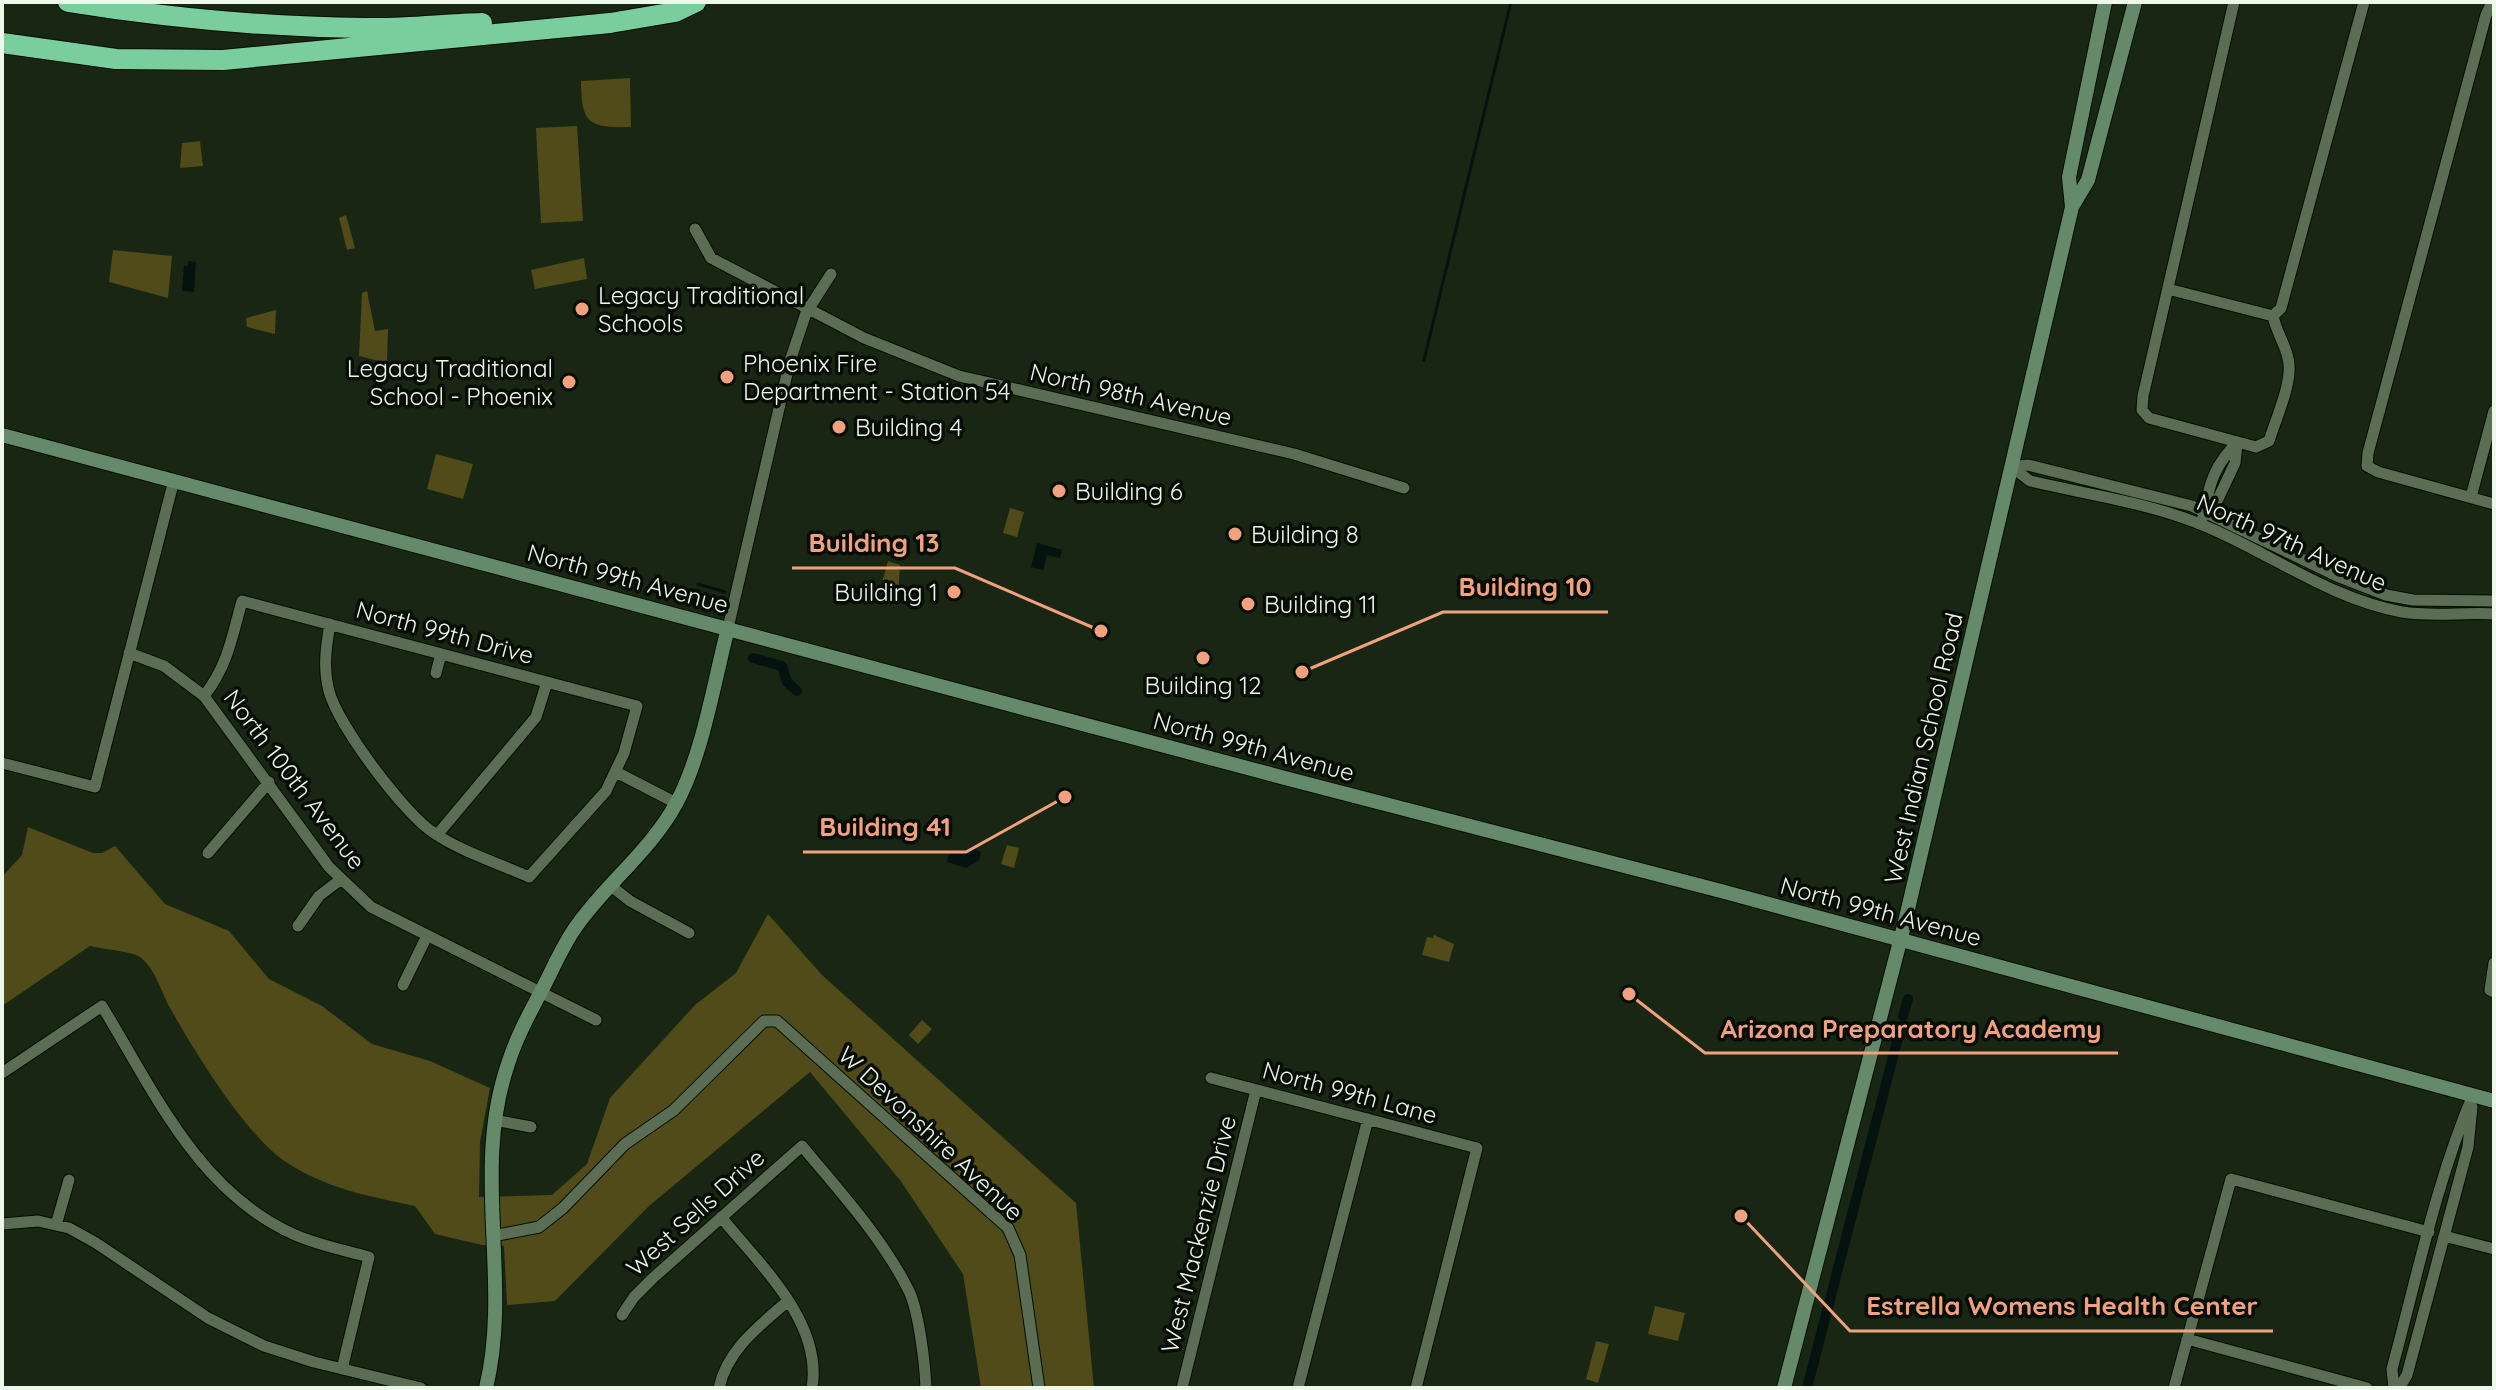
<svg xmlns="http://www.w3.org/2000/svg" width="2496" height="1390" font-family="Quicksand,sans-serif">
	<rect width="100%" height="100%" fill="#182613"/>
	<path fill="#514a19" d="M630 78 631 127C590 128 581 125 581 81Z
		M577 126 583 221 541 223 536 128Z
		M200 141 203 166 180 168 182 143Z
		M346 215 355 248 347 250 339 218Z
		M113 250 172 256 168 298 109 282Z
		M584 258 587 279 535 289 531 270Z
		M367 291 375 331 388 329 387 363 359 356 362 293Z
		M276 310 275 334 247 327 246 318Z
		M436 454 473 464 463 499 427 489Z
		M1010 508 1024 512 1017 537 1003 533Z
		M888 561 900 565 898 598 879 593Z
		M28 827 93 853H102L115 846 165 904 229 931 269 979 322 1006 372 1044 430 1061 490 1088 480 1142 479 1197 552 1195 587 1164 610 1098 695 1005 736 973 768 914 822 975 1076 1203 1094 1388H981L963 1274 900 1180 810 1072 649 1206 555 1301 507 1305 504 1246 482 1245 435 1234 415 1206C368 1196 323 1188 283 1160 243 1131 195 1052 170 1008 161 992 155 966 138 956 128 951 102 949 90 946L2 1006V877L22 855Z
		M1007 845 1019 848 1014 868 1001 864Z
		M1434 935 1454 944 1449 962 1422 955 1427 937 1433 938Z
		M922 1020 932 1029 918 1044 909 1035Z
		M1655 1306 1685 1313 1678 1341 1648 1334Z
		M1596 1341 1609 1344 1598 1383 1586 1379Z"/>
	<path fill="#04130f" d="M188 261 196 262 194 292 182 291 184 266H188Z
		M1037 543 1062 550 1060 558 1047 555 1043 570 1031 567Z
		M971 848 981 852 979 860 966 868 947 862 949 854H963Z"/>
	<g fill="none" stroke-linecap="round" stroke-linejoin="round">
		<path stroke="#04130f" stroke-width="3" d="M1424 360 1511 2
			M698 584 725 592"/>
		<path stroke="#04130f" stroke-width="10" d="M753 658 782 666 787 682 797 691
			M1903 1016 1908 999
			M1807 1388 1901 1026"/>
		<defs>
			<path id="street" d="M2234 2 2143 396 2142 410 2149 418 2256 447 2269 441C2276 418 2294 380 2288 358 2285 344 2276 331 2273 316L2281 308 2364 2
				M2494 4H2491L2486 15 2368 453 2367 466 2378 472 2494 504
				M695 229 711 258 864 338 959 376 1294 454 1404 488
				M2168 289 2273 316
				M2012 467 2030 481C2081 493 2135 501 2184 518 2259 544 2324 598 2402 612 2432 617 2464 612 2494 614
				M2012 467 2028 465 2192 506 2337 576 2386 595 2413 600 2494 601
				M2471 497 2494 411
				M2206 512C2207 485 2217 462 2237 443
				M2203 517 2218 499 2235 463 2237 443
				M728 628 790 361 806 313 831 274
				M129 653 164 666 204 696 329 867 371 907 596 1020
				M436 673 441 654
				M204 696C228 665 232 637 242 601 374 636 506 671 637 706L624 753 606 791 529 877C498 863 462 852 434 833 405 815 337 724 329 691 323 668 326 647 330 624
				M2 763 95 787 174 480
				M616 772 676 803
				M437 835 536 717 547 682
				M208 853 269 782
				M611 886 630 901 689 933
				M298 926 319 896 340 880
				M2494 963 2490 990 2494 992
				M403 985 427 936
				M2 1073 102 1006C153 1090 198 1191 293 1234 317 1245 344 1250 369 1257L342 1369
				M1211 1078 1477 1148 1416 1388
				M494 1120 531 1127
				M721 1217C759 1264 823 1322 812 1388
				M2 1224 38 1221 69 1228 96 1243 208 1318 264 1346 314 1362 421 1388
				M56 1225 69 1180
				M493 1236 539 1227 563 1208 625 1144 674 1110 764 1021H777L1008 1228 1020 1255 1039 1388
				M2444 1236 2494 1249
				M622 1315 634 1297 653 1278 802 1146C840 1192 882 1237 909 1291 919 1312 925 1364 926 1388
				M2187 1339 2367 1388
				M719 1388C727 1350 760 1325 788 1301
				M1182 1388 1256 1090
				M1298 1388 1368 1119
				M2174 1388 2231 1179 2429 1232
				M2394 1388 2392 1369C2417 1277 2436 1182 2473 1095
				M2399 1388 2407 1375 2468 1147 2472 1107"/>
			<path id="secondary" d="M2072 207 2069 177 2105 2
				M2 435 1281 777 1721 891 2494 1101
				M486 1388C512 1280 471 1172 508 1064 517 1035 532 1009 546 982 556 962 565 941 578 924 609 881 652 849 677 802 703 753 714 682 728 628
				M1784 1388 1905 922 2072 207 2088 180 2135 2"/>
			<path id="highway" d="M68 2C167 18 266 27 366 28 405 29 443 24 482 23
				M2 43 116 59 223 60 610 23 675 12 696 2"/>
		</defs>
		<use href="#street" stroke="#030f01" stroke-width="13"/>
		<use href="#secondary" stroke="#030f01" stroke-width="16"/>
		<use href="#highway" stroke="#030f01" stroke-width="22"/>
		<use href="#street" stroke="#5c6d56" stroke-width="11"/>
		<use href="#secondary" stroke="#658a6b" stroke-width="14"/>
		<use href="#highway" stroke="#7acd9c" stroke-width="20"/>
	</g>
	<g fill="#f1a17c" stroke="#070d06" stroke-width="3">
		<circle cx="582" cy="309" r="8"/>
		<circle cx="727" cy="377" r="8"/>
		<circle cx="569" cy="382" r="8"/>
		<circle cx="839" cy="427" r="8"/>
		<circle cx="1059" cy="491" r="8"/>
		<circle cx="1235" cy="534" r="8"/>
		<circle cx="954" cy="592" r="8"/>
		<circle cx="1248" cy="604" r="8"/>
		<circle cx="1203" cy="658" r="8"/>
	</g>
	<g text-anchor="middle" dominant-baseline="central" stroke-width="7" stroke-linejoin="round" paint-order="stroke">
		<g font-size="24" fill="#edf7ea" stroke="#070d06" text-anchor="start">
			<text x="598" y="295">Legacy Traditional<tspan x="598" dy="28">Schools</tspan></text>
			<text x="743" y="363">Phoenix Fire<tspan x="743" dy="28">Department - Station 54</tspan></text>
			<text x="553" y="368" text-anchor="end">Legacy Traditional<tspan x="553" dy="28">School - Phoenix</tspan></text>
			<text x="855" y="427">Building 4</text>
			<text x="1075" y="491">Building 6</text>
			<text x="1251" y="534">Building 8</text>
			<text x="938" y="592" text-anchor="end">Building 1</text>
			<text x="1264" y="604">Building 11</text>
			<text x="1203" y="685" text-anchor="middle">Building 12</text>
		</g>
		<g font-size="24" fill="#edf7ea" stroke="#070d06">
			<text transform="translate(1131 394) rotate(13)">North 98th Avenue</text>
			<text transform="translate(2292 542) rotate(24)">North 97th Avenue</text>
			<text transform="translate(628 578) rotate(15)">North 99th Avenue</text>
			<text transform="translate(445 632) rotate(15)">North 99th Drive</text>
			<text transform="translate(1254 746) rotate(15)">North 99th Avenue</text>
			<text transform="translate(1923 748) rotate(-77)">West Indian School Road</text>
			<text transform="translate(295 779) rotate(53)">North 100th Avenue</text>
			<text transform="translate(1881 911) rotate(15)">North 99th Avenue</text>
			<text transform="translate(1350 1092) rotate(15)">North 99th Lane</text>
			<text transform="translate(931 1133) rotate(43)">W Devonshire Avenue</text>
			<text transform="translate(695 1212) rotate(-42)">West Sells Drive</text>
			<text transform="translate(1198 1234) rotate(-76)">West Mackenzie Drive</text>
		</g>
	</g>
	<path fill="none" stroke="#f1a17c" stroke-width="3" d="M1101 631L955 568H792M1302 672L1443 612H1608M1065 797L966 852H803M1629 994L1705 1053H2118M1741 1216L1850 1331H2273"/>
	<g fill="#f1a17c" stroke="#070d06" stroke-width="3">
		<circle cx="1101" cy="631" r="8"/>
		<circle cx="1302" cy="672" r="8"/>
		<circle cx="1065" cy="797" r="8"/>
		<circle cx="1629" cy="994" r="8"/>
		<circle cx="1741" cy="1216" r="8"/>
	</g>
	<g font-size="26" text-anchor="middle" font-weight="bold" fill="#f1a17c" stroke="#070d06" stroke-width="7" stroke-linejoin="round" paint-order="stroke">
		<text x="874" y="552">Building 13</text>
		<text x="1525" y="596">Building 10</text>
		<text x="885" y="836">Building 41</text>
		<text x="1911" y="1038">Arizona Preparatory Academy</text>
		<text x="2062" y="1315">Estrella Womens Health Center</text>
	</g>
	<rect width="2496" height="1390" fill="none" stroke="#edf7ea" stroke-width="8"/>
</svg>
